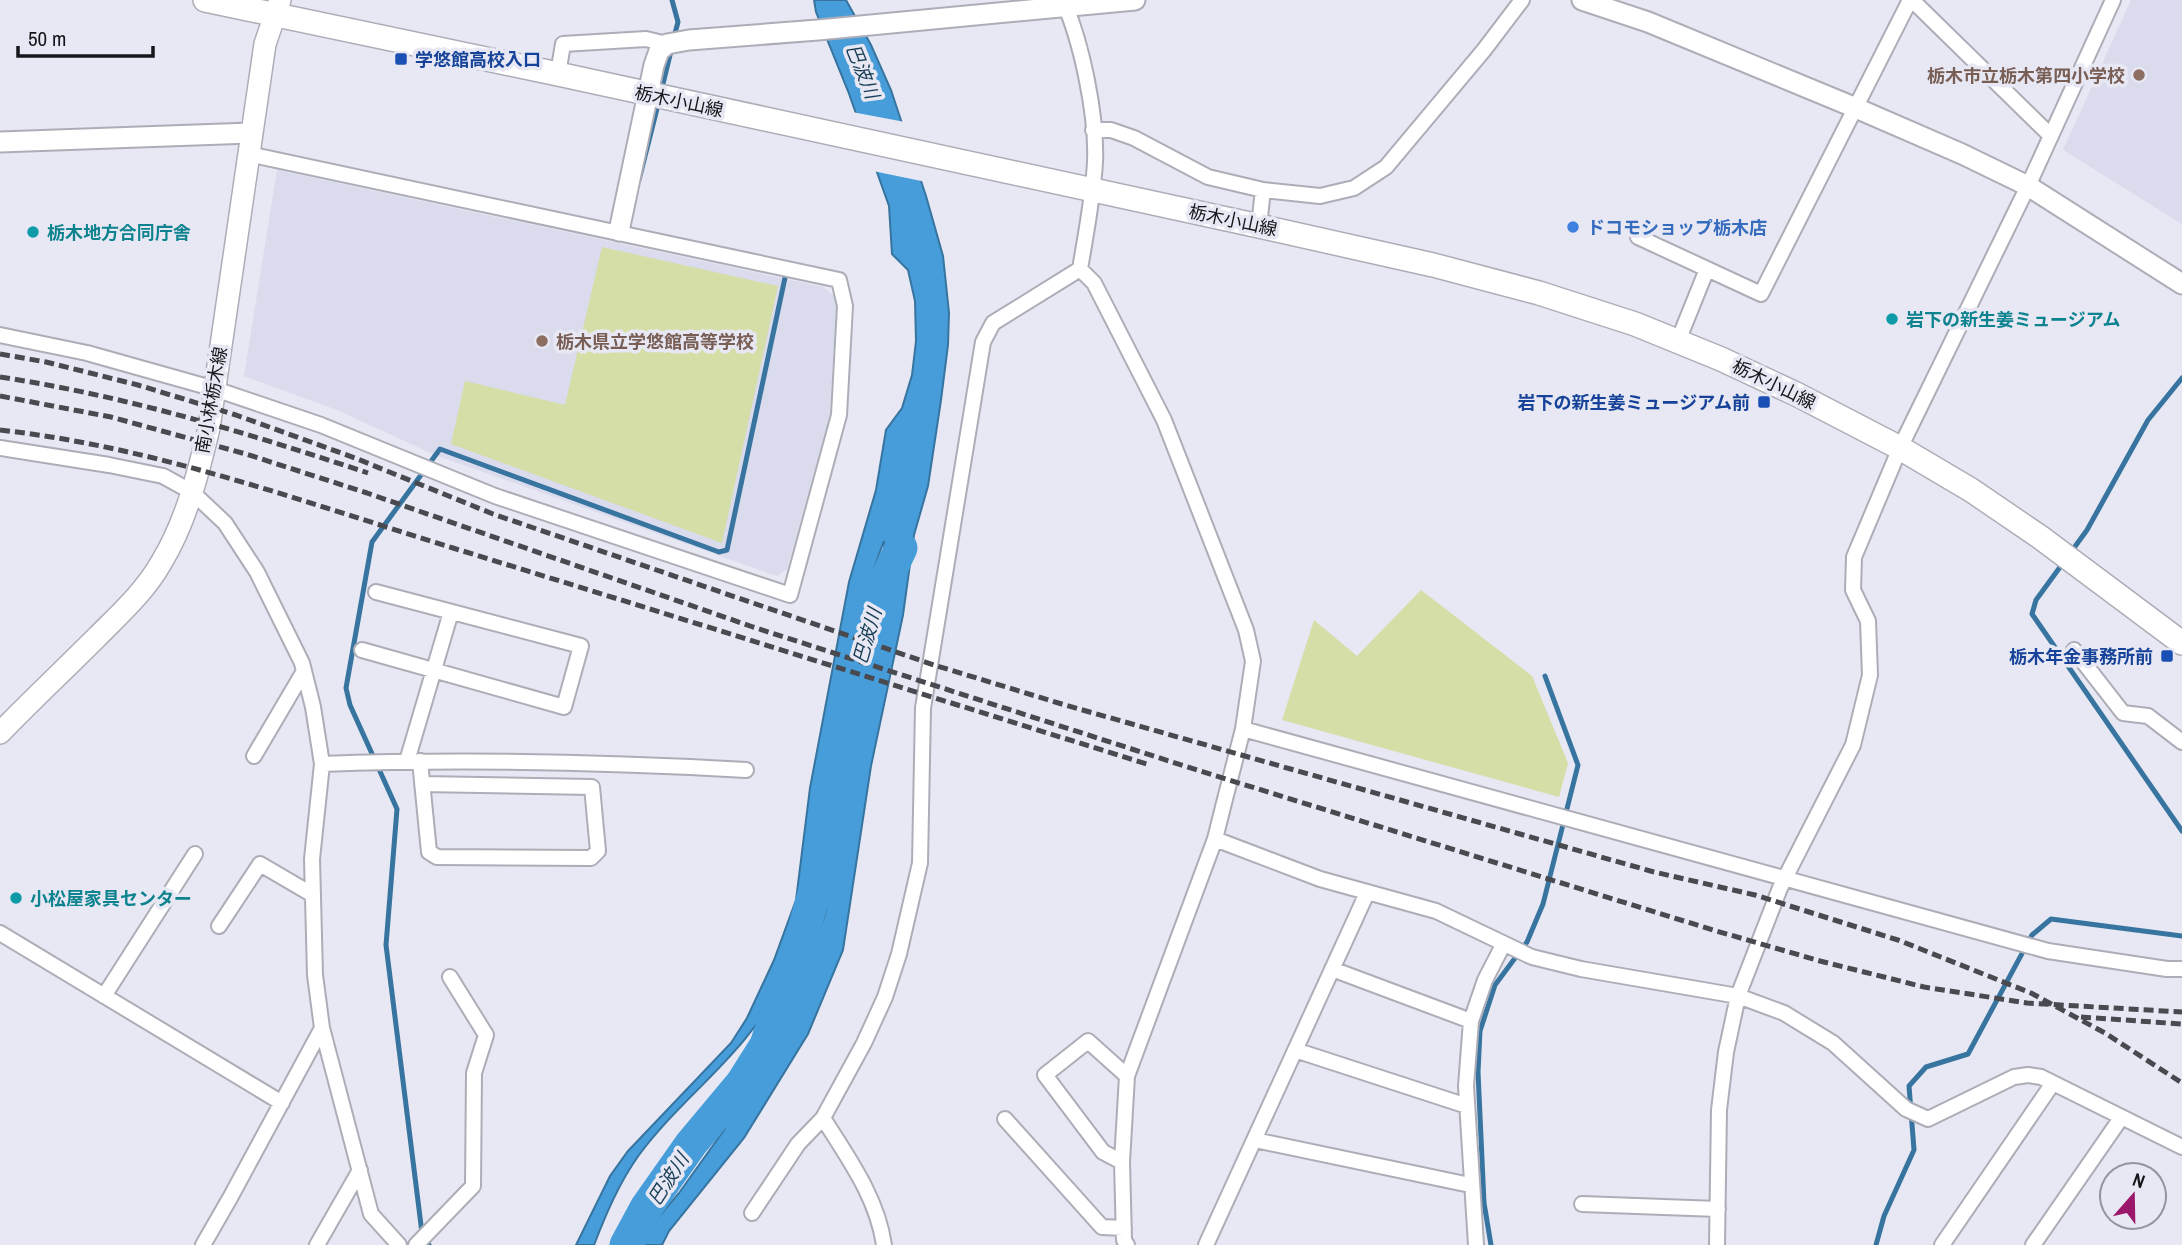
<svg xmlns="http://www.w3.org/2000/svg" width="2182" height="1245" font-family="'Archivo Narrow','Noto Sans JP',sans-serif">
	<rect width="100%" height="100%" fill="#e7e8f3"/>
	<path fill="#dadbed" d="M2131 0H2182V224L2063 150Z
		M277 170 823 287 833 295 836 306 830 415 787 569 777 576 435 455 337 410 244 376Z"/>
	<path fill="#d4dea6" d="M602 247 778 286 722 543 451 444 465 381 565 405Z
		M1421 590 1532 676 1568 763 1559 797 1282 720 1314 620 1357 656Z"/>
	<path fill="#469dd9" stroke="#37749f" stroke-width="2" d="M814 0H846L871 45 891 90 926 196 943 256 949 313 948 345 941 400 928 486 914 535 903 615 871 766 843 950 808 1034 744 1138 669 1231 662 1245H635L679 1193 724 1130 736 1106 770 1055 799 990 825 914 843 797 881 602 885 568 884 541C865 588 858 641 848 690 842 723 832 755 827 789 819 853 812 921 783 980 748 1054 686 1092 639 1155 619 1183 606 1214 594 1245H576L610 1176 628 1151 731 1043 747 1018 774 960 796 900 810 788 849 582 876 490 886 430 902 408 912 375 916 341 915 301 908 270 892 254 889 206 848 91 816 12Z"/>
	<path fill="#e7e8f3" d="M852 112 905 122 926 182 873 171Z"/>
	<g fill="none" stroke-linecap="round" stroke-linejoin="round">
		<path stroke="#37749f" stroke-width="5" d="M672 0 678 22 674 37
			M661 92 672 47
			M639 180 659 101
			M2071 552 2087 530 2148 420 2182 378
			M2063 563 2036 600 2032 614 2182 831
			M429 1245 422 1233 386 945 397 809 350 705 346 688 372 542 440 449 719 552 727 550 786 273H783
			M1491 1245 1484 1203 1478 1072 1480 1031 1495 985 1527 942 1543 904 1578 765 1545 676
			M1876 1245 1884 1216 1914 1150 1909 1086 1926 1067 1968 1054 2032 935 2051 919 2182 936"/>
		<path stroke="#469dd9" stroke-width="33" d="M626 1245 646 1208 691 1144 742 1083 766 1045 802 937 819 875 852 712 864 633 875 603 901 548"/>
		<defs>
			<path id="minor" d="M1063 0C1082 43 1097 116 1095 162 1093 198 1086 233 1080 269L1094 283 1164 420 1246 630 1253 661 1243 729 1224 803 1215 839 1127 1076 1122 1162 1124 1240 1127 1245
				M1912 0 2051 136
				M558 74 563 44 646 39 667 44
				M1093 130H1111L1134 138 1208 177 1263 190 1320 196 1354 188 1386 167 1484 50 1522 0
				M1259 226 1263 190
				M1638 237 1761 294 1910 0
				M0 335 87 353 215 389 321 425 495 496 790 595 839 415 845 306 839 280 248 154
				M1678 341 1707 269
				M0 448 109 465 163 476 192 492 225 523 257 572 302 663 313 707 322 764 312 859 315 975 322 1028 371 1214 399 1245
				M362 650 564 707 581 646 376 592
				M2074 650 2123 713 2148 716 2182 742
				M1243 729 2048 951 2167 969H2182
				M254 756 304 671
				M407 761 451 612
				M420 761 429 852 437 857 591 858 598 851 592 787 422 784
				M322 764C463 759 604 762 746 770
				M1215 839 1320 879 1436 911 1532 957 1581 969 1738 996 1784 1013 1833 1043 1906 1109 1928 1119 2014 1077 2028 1075 2041 1077 2182 1147
				M219 926 260 864 313 895
				M0 933 282 1103
				M1332 969 1471 1021
				M104 996 195 854
				M1295 1050 1467 1106
				M1005 1119 1102 1227 1124 1228
				M1255 1140 1470 1185
				M1122 1162 1103 1152 1045 1075 1088 1041 1127 1076
				M1582 1204 1718 1209
				M752 1213 798 1144 823 1118
				M203 1245 230 1198 322 1028
				M317 1245 360 1170
				M416 1245 473 1186 474 1073 486 1035 450 977
				M884 1245C877 1197 848 1158 823 1118L864 1043 885 997 899 954 920 863 923 708 983 342 993 323 1080 269
				M1206 1245 1367 893
				M1476 1245 1466 1086 1471 1021 1485 980 1503 945
				M1717 1245 1719 1110 1726 1052 1738 996 1780 888 1853 745 1870 675 1868 621 1853 590 1854 557 1900 448 2028 186 2113 0
				M1942 1245 2053 1083
				M2033 1245 2121 1118"/>
			<path id="tertiary" d="M1582 0 1648 22 1856 108 1962 154 2028 186 2182 284
				M0 142 251 133
				M619 231 654 65 659 51 667 44 689 40 818 30 1135 0"/>
			<path id="secondary" d="M0 733C32 700 66 668 98 636 121 613 145 591 161 563 186 522 198 474 209 428L265 44 280 0"/>
			<path id="primary" d="M205 0 558 74 1259 226 1433 265 1539 293 1635 324 1721 359 1796 394 1900 448 1971 490 2040 537 2182 643"/>
		</defs>
		<use href="#minor" stroke="#adadb8" stroke-width="18"/>
		<use href="#tertiary" stroke="#adadb8" stroke-width="23"/>
		<use href="#secondary" stroke="#adadb8" stroke-width="24"/>
		<use href="#primary" stroke="#adadb8" stroke-width="26"/>
		<use href="#minor" stroke="#fff" stroke-width="14"/>
		<use href="#tertiary" stroke="#fff" stroke-width="19"/>
		<use href="#secondary" stroke="#fff" stroke-width="21"/>
		<use href="#primary" stroke="#fff" stroke-width="23"/>
		<path stroke="#494a4f" stroke-width="5" stroke-dasharray="10 5" stroke-linecap="butt" d="M0 354 46 362 138 385 236 415 355 458 493 514 934 665 1065 705 1654 872 1755 895 1898 940 2031 993 2105 1033 2182 1083
			M0 377C127 396 247 433 368 473
			M0 396 111 417 246 454 367 493 753 627 1197 770 1713 930 1820 961 1924 987 2027 1003 2182 1012
			M0 430C155 447 304 502 453 548 684 619 915 692 1147 764
			M2081 1017 2182 1024"/>
	</g>
	<g fill="#1a4fb4" stroke="#e7e8f3" stroke-width="2.5">
		<rect x="394" y="52" width="14" height="14" rx="3.5"/>
		<rect x="1757" y="395" width="14" height="14" rx="3.5"/>
		<rect x="2160" y="649" width="14" height="14" rx="3.5"/>
	</g>
	<g fill="#8d6e63" stroke="#e7e8f3" stroke-width="2.5">
		<circle cx="2139" cy="75" r="7"/>
		<circle cx="542" cy="341" r="7"/>
	</g>
	<circle fill="#3f7fe0" stroke="#e7e8f3" stroke-width="2.5" cx="1573" cy="227" r="7"/>
	<g fill="#0f9aa8" stroke="#e7e8f3" stroke-width="2.5">
		<circle cx="33" cy="232" r="7"/>
		<circle cx="1892" cy="319" r="7"/>
		<circle cx="16" cy="898" r="7"/>
	</g>
	<g text-anchor="middle" dominant-baseline="central" stroke-width="7" stroke-linejoin="round" paint-order="stroke">
		<g font-size="18" font-weight="bold" fill="#164399" stroke="#e7e8f3" text-anchor="end">
			<text x="415" y="59" text-anchor="start">学悠館高校入口</text>
			<text x="1750" y="402">岩下の新生姜ミュージアム前</text>
			<text x="2153" y="656">栃木年金事務所前</text>
		</g>
		<g font-size="18" font-weight="bold" fill="#785e54" stroke="#e7e8f3" text-anchor="end">
			<text x="2125" y="75">栃木市立栃木第四小学校</text>
			<text x="556" y="341" text-anchor="start">栃木県立学悠館高等学校</text>
		</g>
		<g font-size="18" fill="#151619" stroke="#e7e8f3">
			<text transform="translate(679 101) rotate(12)">栃木小山線</text>
			<text transform="translate(1233 220) rotate(12)">栃木小山線</text>
			<text transform="translate(1774 384) rotate(26)">栃木小山線</text>
			<text transform="translate(211 400) rotate(-80)">南小林栃木線</text>
		</g>
		<g font-size="18" font-weight="bold" fill="#366cbe" stroke="#e7e8f3" text-anchor="start">
			<text x="1587" y="227">ドコモショップ栃木店</text>
		</g>
		<g font-size="18" font-weight="bold" fill="#0d838f" stroke="#e7e8f3" text-anchor="start">
			<text x="47" y="232">栃木地方合同庁舎</text>
			<text x="1906" y="319">岩下の新生姜ミュージアム</text>
			<text x="30" y="898">小松屋家具センター</text>
		</g>
		<g font-size="19" font-style="italic" fill="#193d56" stroke="#e7e8f3">
			<text transform="translate(863 71) rotate(68)">巴波川</text>
			<text transform="translate(867 636) rotate(-74)">巴波川</text>
			<text transform="translate(668 1179) rotate(-57)">巴波川</text>
		</g>
	</g>
	<g transform="translate(2133 1196) rotate(20)"><circle r="33" fill="#e7e8f3" stroke="#93949c" stroke-width="2"/>
	<path d="M0-5L12 26L0 18L-12 26Z" fill="#9b176b"/>
	<text y="-10" font-size="19" font-weight="bold" text-anchor="middle" fill="#151619">N</text>
	</g>
	<path d="M18 46v10h135v-10" fill="none" stroke="#151619" stroke-width="3.5"/>
	<text x="28" y="46" font-size="21" fill="#151619" stroke="#e7e8f3" stroke-width="5" paint-order="stroke">50 m</text>
</svg>
